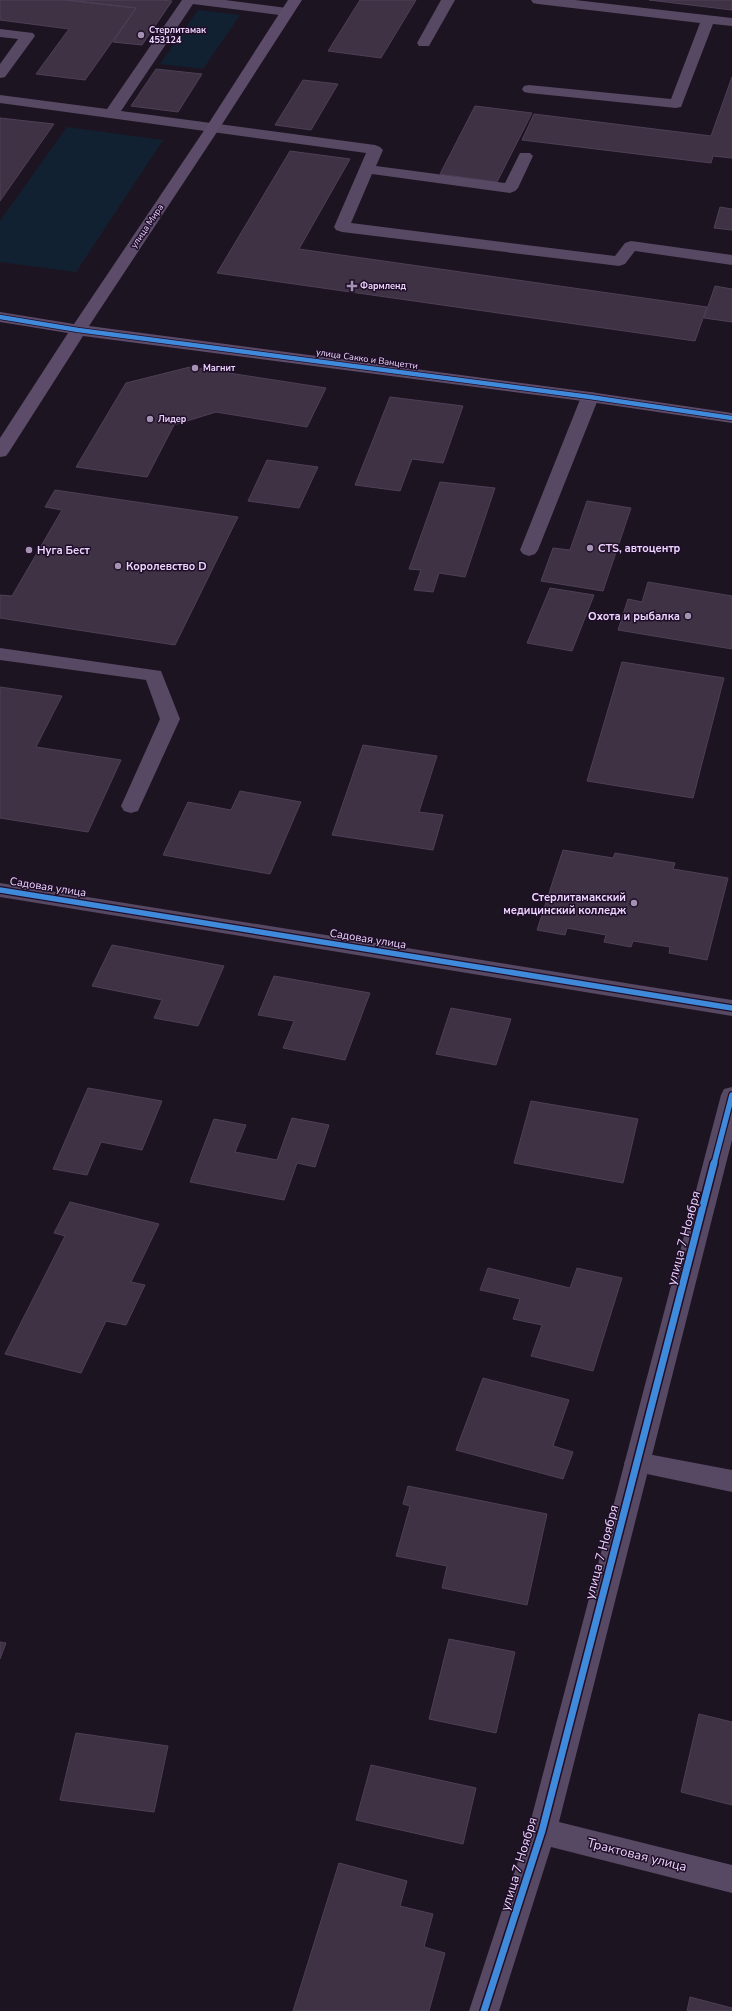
<svg xmlns="http://www.w3.org/2000/svg" width="732" height="2011" font-family="'Nunito Sans',sans-serif">
	<rect width="100%" height="100%" fill="#1d1422"/>
	<path fill="#122131" d="M198 10 240 15 203 69 160 64Z
		M67 127 163 140 76 272 0 262V221Z"/>
	<path fill="#3e3244" stroke="#4e3f56" d="M0 0H66L136 8 85 80 36 74 69 29 0 20Z
		M66 0H161L172 1 142 45 113 42 136 8Z
		M360 0H416L381 58 328 51Z
		M649 0H732V10Z
		M156 69 202 74 178 112 131 106Z
		M732 77V158L713 156 711 163 522 140 534 114 711 136Z
		M303 80 338 84 311 130 275 125Z
		M475 106 532 113 497 182 440 174Z
		M0 118 54 124 0 201Z
		M290 151 350 159 299 249 707 307 695 341 217 273Z
		M720 207 732 209V230L714 228Z
		M715 286 732 289V322L704 318Z
		M190 367 326 388 307 427 216 412 174 425 147 477 76 467 126 383Z
		M390 397 463 406 443 463 412 459 400 491 355 485Z
		M267 460 318 467 299 508 248 501Z
		M440 482 495 488 465 577 439 573 433 592 414 590 421 570 409 569Z
		M55 490 238 517 175 645 0 618V595L12 596 62 510 45 507Z
		M587 501 631 508 603 591 541 581 553 548 570 550Z
		M648 582 732 596V649L618 630 628 599 642 602Z
		M550 588 594 595 572 651 527 643Z
		M622 662 724 678 693 798 587 781Z
		M0 687 62 696 36 747 121 760 88 832 0 818Z
		M363 745 437 756 419 812 443 815 433 850 332 835Z
		M240 791 301 802 270 874 163 855 188 802 231 810Z
		M563 850 613 858 615 853 675 863 673 869 728 878 707 960 669 953 670 947 633 941 631 947 604 942 606 935 567 928 565 935 537 930Z
		M112 945 224 966 198 1026 154 1018 162 1000 92 986Z
		M274 976 370 993 345 1060 283 1048 294 1021 258 1015Z
		M451 1008 511 1019 496 1065 436 1054Z
		M88 1088 162 1101 142 1150 101 1142 87 1175 53 1169Z
		M531 1101 638 1119 623 1183 514 1163Z
		M292 1118 329 1125 315 1167 297 1163 284 1200 190 1182 214 1119 246 1125 235 1152 277 1160Z
		M70 1202 159 1224 131 1282 145 1285 126 1325 106 1321 81 1373 5 1354 65 1236 54 1233Z
		M488 1268 570 1288 577 1268 622 1278 593 1371 531 1356 542 1325 513 1319 520 1299 480 1290Z
		M483 1378 569 1400 553 1446 573 1452 563 1479 456 1450Z
		M408 1486 547 1514 527 1605 442 1588 447 1566 396 1556 410 1506 403 1504Z
		M449 1639 515 1652 496 1733 429 1719Z
		M0 1642 6 1643 0 1659Z
		M699 1714 732 1722V1805L681 1792Z
		M76 1733 168 1746 154 1812 60 1800Z
		M371 1765 476 1788 463 1844 356 1820Z
		M339 1863 407 1881 400 1906 433 1914 424 1947 445 1953 429 2011H293Z
		M690 1997 732 2008V2011H687Z"/>
	<g fill="none" stroke-linecap="round" stroke-linejoin="round">
		<path fill="#574863" fill-rule="evenodd" d="M182 0H225L287 8 292 9 294 12 292 15 287 16 193 4 121 111 375 145 380 147 383 150 376 166 505 183 520 153H530L533 156 518 188 515 191 510 193 372 174 351 223 615 256 625 243 631 241 732 255V265L635 251 625 264 619 266 342 232 336 230 334 227 366 153 0 103V95L107 109Z
			M441 0H455L429 46H419L417 43Z
			M531 0H575L732 18V26L713 24 681 107 676 108 529 93 524 92 522 89 524 86 529 85 671 99 700 23 538 4 533 3Z
			M0 29 33 33 35 36 5 77 0 78V64L18 39 0 37Z
			M590 392 596 393 599 397 538 550 535 554 529 556 523 554 520 550 581 397 584 393Z
			M0 648 161 671 180 719 138 811 131 813 124 811 121 806 160 719 146 680 0 660Z
			M637 1452 732 1470V1492L628 1470 624 1463 628 1456Z"/>
		<path fill="#574863" fill-rule="evenodd" d="M0 883 732 1000V1016L0 897Z
			M732 1087V1140L559 1822 732 1865V1893L551 1847 499 2011H469L528 1831 721 1095 724 1089Z"/>
		<path fill="#5c4b69" fill-rule="evenodd" d="M288 0H302L219 129 89 326 590 392 732 413V423L590 402 83 336 9 452 6 456 0 457V438L68 333 0 322V312L74 324 205 129Z"/>
		<defs>
			<path id="cycleway-far2" d="M0 317 78 330 590 397 732 418"/>
			<path id="cycleway-far1" d="M0 890 732 1008
				M714 1164 732 1095"/>
			<path id="cycleway" d="M484 2011 542 1831 714 1163"/>
		</defs>
		<use href="#cycleway-far2" stroke="#1f0e28" stroke-width="6"/>
		<use href="#cycleway-far1" stroke="#1f0e28" stroke-width="8"/>
		<use href="#cycleway" stroke="#1f0e28" stroke-width="10"/>
		<use href="#cycleway-far2" stroke="#408adc" stroke-width="4.5"/>
		<use href="#cycleway-far1" stroke="#408adc" stroke-width="5.5"/>
		<use href="#cycleway" stroke="#408adc" stroke-width="7"/>
	</g>
	<g fill="#a591b2" stroke="#1f0e28" stroke-width="1.5">
		<circle cx="141" cy="35" r="4"/>
		<path d="M350 280h4v4h4v4h-4v4h-4v-4h-4v-4h4z"/>
		<circle cx="195" cy="368" r="4"/>
		<circle cx="150" cy="419" r="4"/>
		<circle cx="590" cy="548" r="4"/>
		<circle cx="29" cy="550" r="4"/>
		<circle cx="118" cy="566" r="4"/>
		<circle cx="688" cy="616" r="4"/>
		<circle cx="634" cy="903" r="4"/>
	</g>
	<g text-anchor="middle" dominant-baseline="central" stroke-width="3" stroke-linejoin="round" paint-order="stroke">
		<g font-size="9" font-weight="bold" fill="#eed5ff" stroke="#1f0e28" text-anchor="start">
			<text x="149" y="30">Стерлитамак<tspan x="149" dy="10">453124</tspan></text>
			<text x="360" y="286">Фармленд</text>
			<text x="203" y="368">Магнит</text>
			<text x="158" y="419">Лидер</text>
		</g>
		<g font-size="9" fill="#eed5ff" stroke="#1f0e28">
			<text transform="translate(147 226) rotate(-56)">улица Мира</text>
			<text transform="translate(367 359) rotate(8)">улица Сакко и Ванцетти</text>
		</g>
		<g font-size="11" font-weight="bold" fill="#eed5ff" stroke="#1f0e28" text-anchor="start">
			<text x="598" y="548">СTS, автоцентр</text>
			<text x="37" y="550">Нуга Бест</text>
			<text x="126" y="566">Королевство D</text>
			<text x="680" y="616" text-anchor="end">Охота и рыбалка</text>
			<text x="626" y="897" text-anchor="end">Стерлитамакский<tspan x="626" dy="13">медицинский колледж</tspan></text>
		</g>
		<g font-size="11" fill="#eed5ff" stroke="#1f0e28">
			<text transform="translate(48 887) rotate(9)">Садовая улица</text>
			<text transform="translate(368 939) rotate(9)">Садовая улица</text>
		</g>
		<g font-size="13" fill="#eed5ff" stroke="#1f0e28">
			<text transform="translate(684 1238) rotate(-75)">улица 7 Ноября</text>
			<text transform="translate(602 1552) rotate(-75)">улица 7 Ноября</text>
			<text transform="translate(637 1855) rotate(14)">Трактовая улица</text>
			<text transform="translate(519 1864) rotate(-73)">улица 7 Ноября</text>
		</g>
	</g>
</svg>
